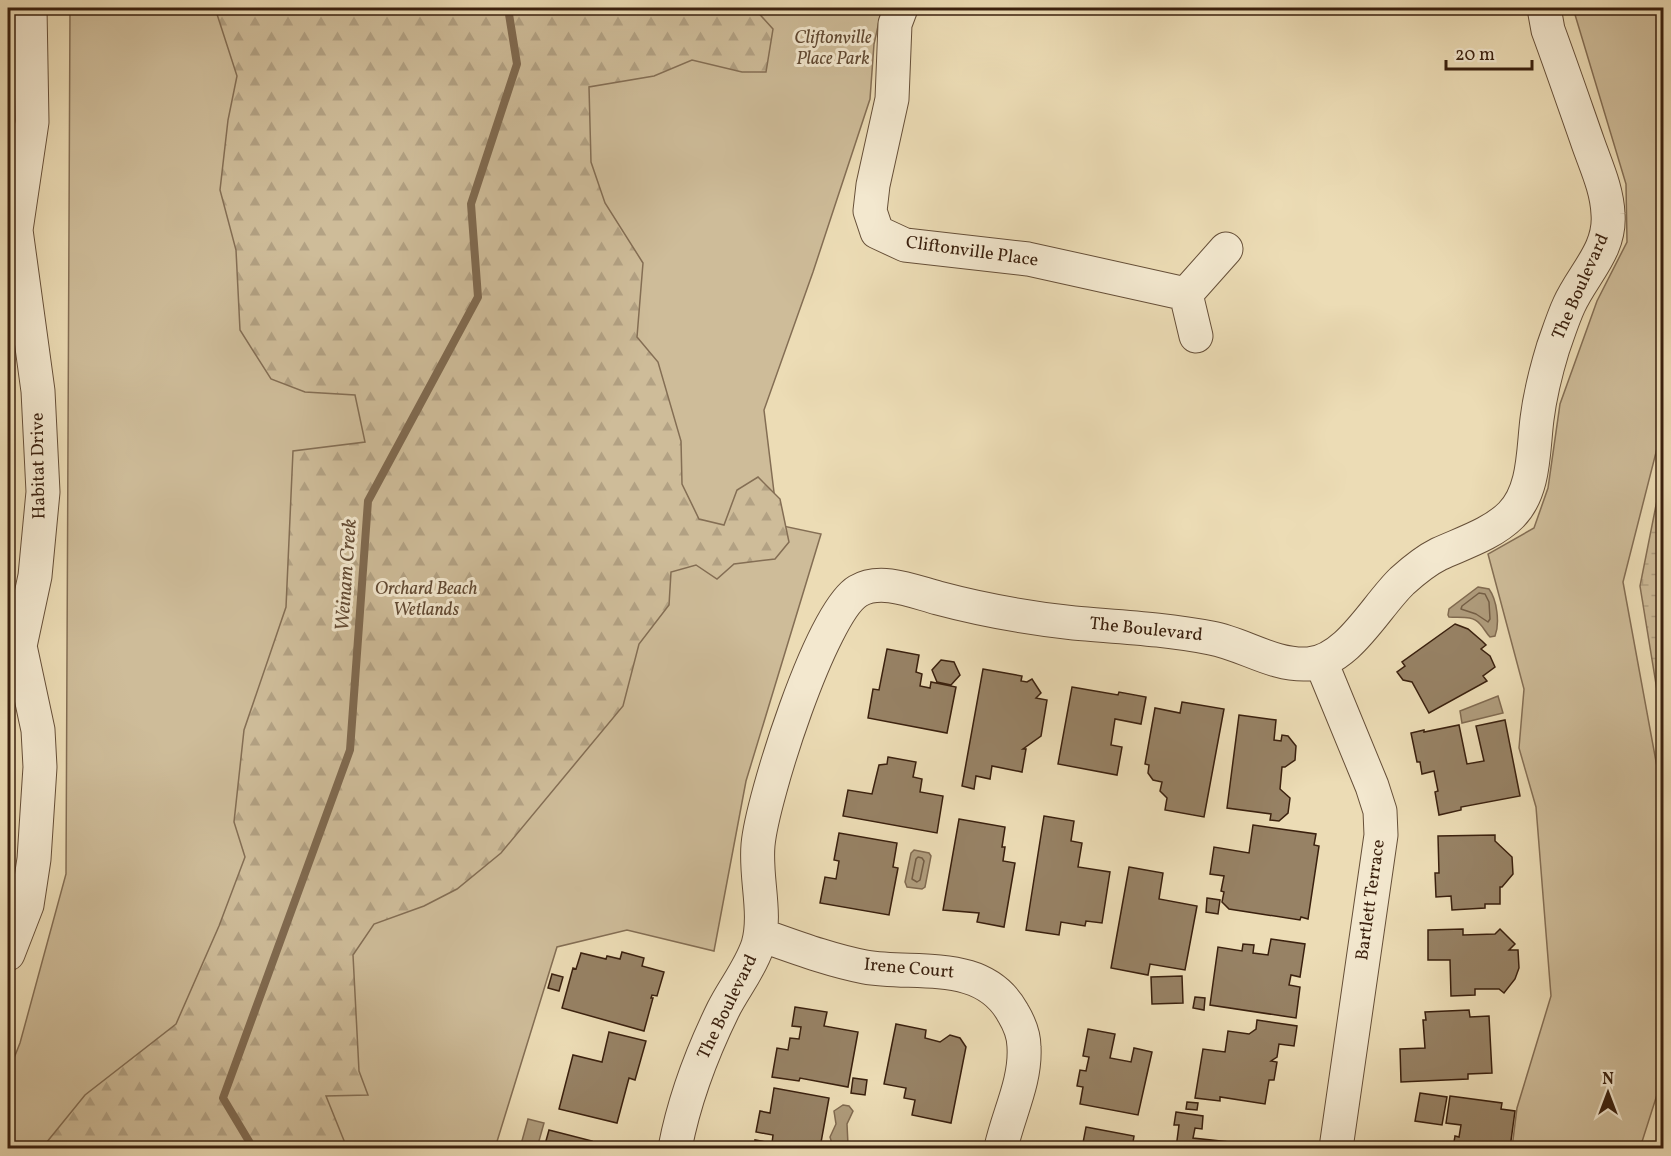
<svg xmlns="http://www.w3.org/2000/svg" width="1671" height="1156" font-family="Vollkorn,serif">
	<defs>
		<pattern id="forest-firs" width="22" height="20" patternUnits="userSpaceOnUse" patternTransform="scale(1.5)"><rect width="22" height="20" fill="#cebc99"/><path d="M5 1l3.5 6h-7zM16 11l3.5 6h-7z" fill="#b2a183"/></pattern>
		<pattern id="wetland-marsh" width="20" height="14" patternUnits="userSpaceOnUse" patternTransform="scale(1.5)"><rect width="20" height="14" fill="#cebc99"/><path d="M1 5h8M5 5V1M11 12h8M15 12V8" fill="none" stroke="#b2a183"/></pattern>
	</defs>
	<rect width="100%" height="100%" fill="#ecdcb5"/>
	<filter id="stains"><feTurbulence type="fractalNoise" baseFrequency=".00333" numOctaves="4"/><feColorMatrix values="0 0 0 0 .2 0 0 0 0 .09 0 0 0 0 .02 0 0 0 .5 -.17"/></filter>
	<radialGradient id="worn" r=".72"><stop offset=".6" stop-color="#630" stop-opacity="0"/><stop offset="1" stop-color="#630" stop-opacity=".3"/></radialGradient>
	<path fill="#cebc99" stroke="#846e54" stroke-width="1.5" d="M70 8H882L874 44 870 99 813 272 764 410 778 525 821 534 746 781 714 951 627 930 557 947 495 1148H8V1073L20 1043 66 874Z
		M1573 8H1663V425L1623 582 1664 805 1663 1076 1640 1148H1512L1517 1108 1551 996 1536 807 1519 748 1524 689 1488 554 1534 528 1548 488 1560 404 1597 301 1627 242 1626 184Z"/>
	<path fill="url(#forest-firs)" stroke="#846e54" stroke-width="1.5" d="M215 8H590L594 9 606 8H754L773 29 766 72H742L692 60 654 76 589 87 591 162 605 203 643 263 637 337 658 362 681 441 682 484 699 519 724 525 737 490 758 477 780 499 789 542 775 559 734 564 717 579 696 565 671 572 669 605 639 644 623 706 501 853 457 889 424 906 374 924 353 955 359 1071 368 1095 326 1096 347 1148H42L85 1095 176 1024 219 926 245 857 234 822 244 730 286 607 293 451 365 442 355 395 305 392 271 379 240 330 236 250 220 190 228 120 237 76Z"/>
	<path fill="url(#wetland-marsh)" stroke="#846e54" stroke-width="1.5" d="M1663 470V727L1640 586Z"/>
	<path fill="#af9c7c" stroke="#806a50" stroke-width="1.5" d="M1478 587 1489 589C1497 600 1500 623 1495 636L1490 637C1486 633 1484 628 1480 624 1472 615 1460 618 1449 617L1448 615 1449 609Z
		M1498 696 1503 713 1462 723 1460 711Z
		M914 850 929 853 931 856 925 887 922 889 907 887 905 882 911 853Z
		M843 1105 849 1106 853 1111 847 1124 848 1144 841 1148 832 1144 830 1137 836 1124 834 1111Z
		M528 1119 544 1123 537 1148H520Z"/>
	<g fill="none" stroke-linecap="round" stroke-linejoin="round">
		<path stroke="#745e45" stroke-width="1.5" d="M1479 593 1485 594 1489 602 1490 619 1488 622 1476 614 1461 609 1462 606Z
			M918 857 922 858 924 861 920 880 917 882 912 879 916 859Z"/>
		<path stroke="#806a50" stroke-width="8" d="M253 1148 223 1098 350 750 368 501 478 297 471 204 517 64 508 8"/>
	</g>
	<path fill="#978265" stroke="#3a200e" stroke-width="1.5" d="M1455 624 1468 629 1482 641 1486 645 1481 649 1490 656 1495 667 1483 676 1487 681 1429 713 1412 682 1403 680 1397 672 1405 666 1402 662Z
		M887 649 919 655 916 672 922 674 920 686 930 688 931 682 956 687 947 733 868 718 873 689 879 690Z
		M941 660 954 662 960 675 951 685 937 682 932 670Z
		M983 669 1022 676 1021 681 1027 682 1032 679 1041 693 1036 698 1047 700 1041 736 1023 749H1026L1022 772 992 766 990 779 976 776 974 789 962 786Z
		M1072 687 1118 695 1119 692 1146 697 1141 724 1115 719 1111 745 1122 747 1117 775 1058 764Z
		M1182 702 1224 709 1204 817 1165 810 1167 798 1160 791 1162 782 1153 780 1148 773 1149 765 1145 764 1155 708 1180 713Z
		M1239 715 1276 720 1274 740 1281 741 1282 735 1288 736 1296 746 1295 760 1285 767H1282L1280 789 1290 798 1288 813 1279 821 1270 820 1271 814 1227 808Z
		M1505 720 1520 796 1461 807V810L1439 815 1435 792 1438 791 1434 771 1422 774 1420 762H1417L1411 733 1424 730V732L1459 725 1467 764 1484 761 1476 726Z
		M888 757 916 762 913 777 922 779 920 792 943 796 937 833 843 816 848 790 872 794 879 765 887 764Z
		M1044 816 1074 821 1071 841 1082 843 1078 867 1110 872 1102 923 1086 921 1085 926 1061 922 1059 935 1026 930Z
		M959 819 1005 827 1002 847H1005L1003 861 1015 863 1004 927 977 922 979 913 943 910Z
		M1253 825 1316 834 1314 845 1319 846 1308 919 1301 917 1300 920 1229 909 1222 902 1224 892 1221 891 1224 876 1210 874 1214 847 1249 853Z
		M839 833 897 843 893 867 898 868 889 915 820 903 825 877 836 879 839 861 834 860Z
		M1495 835V841L1512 857 1513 874 1502 887H1500V904H1485V908L1452 910 1451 896 1436 897 1435 873H1439L1438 836Z
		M1129 867 1163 873 1159 899 1197 906 1185 970 1150 964 1148 975 1111 968Z
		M1207 898 1220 900 1218 914 1206 912Z
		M1463 929V935L1495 934 1500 929 1515 944 1509 950H1518L1519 968 1515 979 1504 993 1499 989H1475V995L1451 996 1450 960H1428V930Z
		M1271 939 1305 944 1300 977 1291 975 1289 985 1300 987 1296 1018 1210 1005 1218 947 1242 951 1243 944 1254 945 1253 953 1268 955Z
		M622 952 644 958 642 966 664 972 657 996 652 995 651 998H653L644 1031 562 1008 573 968 576 969 581 953 606 959 607 956 620 959Z
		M552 974 563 977 559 991 548 988Z
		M1182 976 1183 1003 1152 1004 1151 977Z
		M1195 997 1205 998 1204 1010 1193 1008Z
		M795 1007 827 1012 824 1026 858 1032 848 1087 800 1078 799 1081 772 1077 777 1048 788 1050 790 1038 799 1039 801 1027 792 1026Z
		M1469 1010 1470 1017 1489 1016 1492 1073 1468 1074V1079L1401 1082 1400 1049 1425 1048 1423 1020H1426L1425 1012Z
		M1257 1020 1297 1026 1294 1046 1279 1044 1277 1057 1271 1061 1277 1062 1274 1080H1269L1265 1104 1220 1097V1101L1195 1098 1203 1049 1225 1052 1228 1031 1249 1034 1256 1029Z
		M896 1024 926 1030 925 1038 940 1042 950 1035 960 1038 966 1047 951 1123 912 1115 915 1100 904 1098 906 1088 884 1084Z
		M1088 1029 1115 1034 1110 1058 1131 1062 1134 1048 1152 1052 1138 1115 1080 1104 1083 1087 1077 1086 1080 1070 1086 1071 1089 1057 1083 1056Z
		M609 1032 646 1041 635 1080 629 1078 617 1123 559 1109 573 1055 602 1062Z
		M853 1078 867 1080 865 1095 851 1093Z
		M774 1088 829 1098 820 1148H754L755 1140 772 1143 773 1135 756 1132 760 1111 770 1113Z
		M1420 1093 1447 1097 1442 1125 1415 1121Z
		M1450 1096 1502 1103 1501 1109 1515 1111 1510 1148H1453L1455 1136 1459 1137 1461 1125 1446 1123Z
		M1187 1102 1198 1103 1197 1110 1186 1109Z
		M1176 1112 1203 1116 1202 1129 1195 1128 1193 1138 1248 1144 1247 1148H1176L1179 1125H1174Z
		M1086 1127 1134 1136 1132 1148H1082Z
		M549 1130 592 1141 590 1148H593H544Z"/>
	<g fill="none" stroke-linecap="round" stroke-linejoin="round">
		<defs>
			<path id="minor" d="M901 8 895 24 892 99 873 185 870 211 877 232 905 245 1028 259 1186 294
				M1196 336 1186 294 1226 249
				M1321 662 1372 786 1380 811 1381 835 1336 1148
				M761 935C795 947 829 960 865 967 916 976 983 958 1013 1013 1019 1023 1024 1035 1024 1047 1026 1082 1008 1115 1001 1148
				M8 954 27 905 34 859 40 767 38 730 20 646 35 576 43 492 38 391 16 230 32 122 30 8
				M675 1148C684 1101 702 1053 723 1010 734 988 750 969 758 945 767 913 755 878 758 845 762 799 821 613 858 591 881 577 915 592 938 598 983 610 1028 618 1074 623 1120 627 1166 629 1211 638 1244 644 1273 666 1308 664 1348 661 1375 607 1402 581 1413 571 1425 561 1439 554 1463 543 1492 534 1511 515 1535 491 1533 450 1537 419 1540 395 1546 371 1553 348 1558 334 1563 318 1569 305 1583 274 1611 250 1608 214 1607 189 1596 166 1588 143 1575 106 1562 68 1548 30L1544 8"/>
		</defs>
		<use href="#minor" stroke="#664f38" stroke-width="35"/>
		<use href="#minor" stroke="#f3e8cf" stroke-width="33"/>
	</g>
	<g text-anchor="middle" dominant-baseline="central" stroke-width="6" stroke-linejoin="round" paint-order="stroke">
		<g font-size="18" font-style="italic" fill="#5f4731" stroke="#f3e8cf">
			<text x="833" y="38">Cliftonville<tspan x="833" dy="21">Place Park</tspan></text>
			<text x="426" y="589">Orchard Beach<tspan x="426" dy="21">Wetlands</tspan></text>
		</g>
		<g font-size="18" fill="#3a200e" stroke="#f3e8cf">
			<text transform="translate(972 252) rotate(8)">Cliftonville Place</text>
			<text transform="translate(1581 287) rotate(-66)">The Boulevard</text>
			<text transform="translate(39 466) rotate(-91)">Habitat Drive</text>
			<text transform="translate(1146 630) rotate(6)">The Boulevard</text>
			<text transform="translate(1371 900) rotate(-82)">Bartlett Terrace</text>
			<text transform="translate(909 969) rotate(5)">Irene Court</text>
			<text transform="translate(728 1007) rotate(-64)">The Boulevard</text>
		</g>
		<g font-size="20" font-style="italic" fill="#634b34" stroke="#f3e8cf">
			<text transform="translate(347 575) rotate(-86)">Weinam Creek</text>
		</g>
	</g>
	<rect width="1671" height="1156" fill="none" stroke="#ecdcb5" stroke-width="30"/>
	<rect x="9" y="9" width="1653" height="1138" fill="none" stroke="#3a200e" stroke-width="3"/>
	<rect x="15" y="15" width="1641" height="1126" fill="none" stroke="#3a200e" stroke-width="1.5"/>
	<g transform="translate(1608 1093)" stroke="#f3e8cf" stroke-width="4.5" paint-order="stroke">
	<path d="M0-4.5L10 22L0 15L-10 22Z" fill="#3a200e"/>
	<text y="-9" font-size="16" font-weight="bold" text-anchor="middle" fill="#3a200e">N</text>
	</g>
	<path d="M1446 60v9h86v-9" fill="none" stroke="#3a200e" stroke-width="3"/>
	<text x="1455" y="60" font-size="18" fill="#3a200e" stroke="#f3e8cf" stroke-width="4.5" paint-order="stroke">20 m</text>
	<rect width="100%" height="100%" filter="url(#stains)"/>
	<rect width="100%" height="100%" fill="url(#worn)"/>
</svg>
